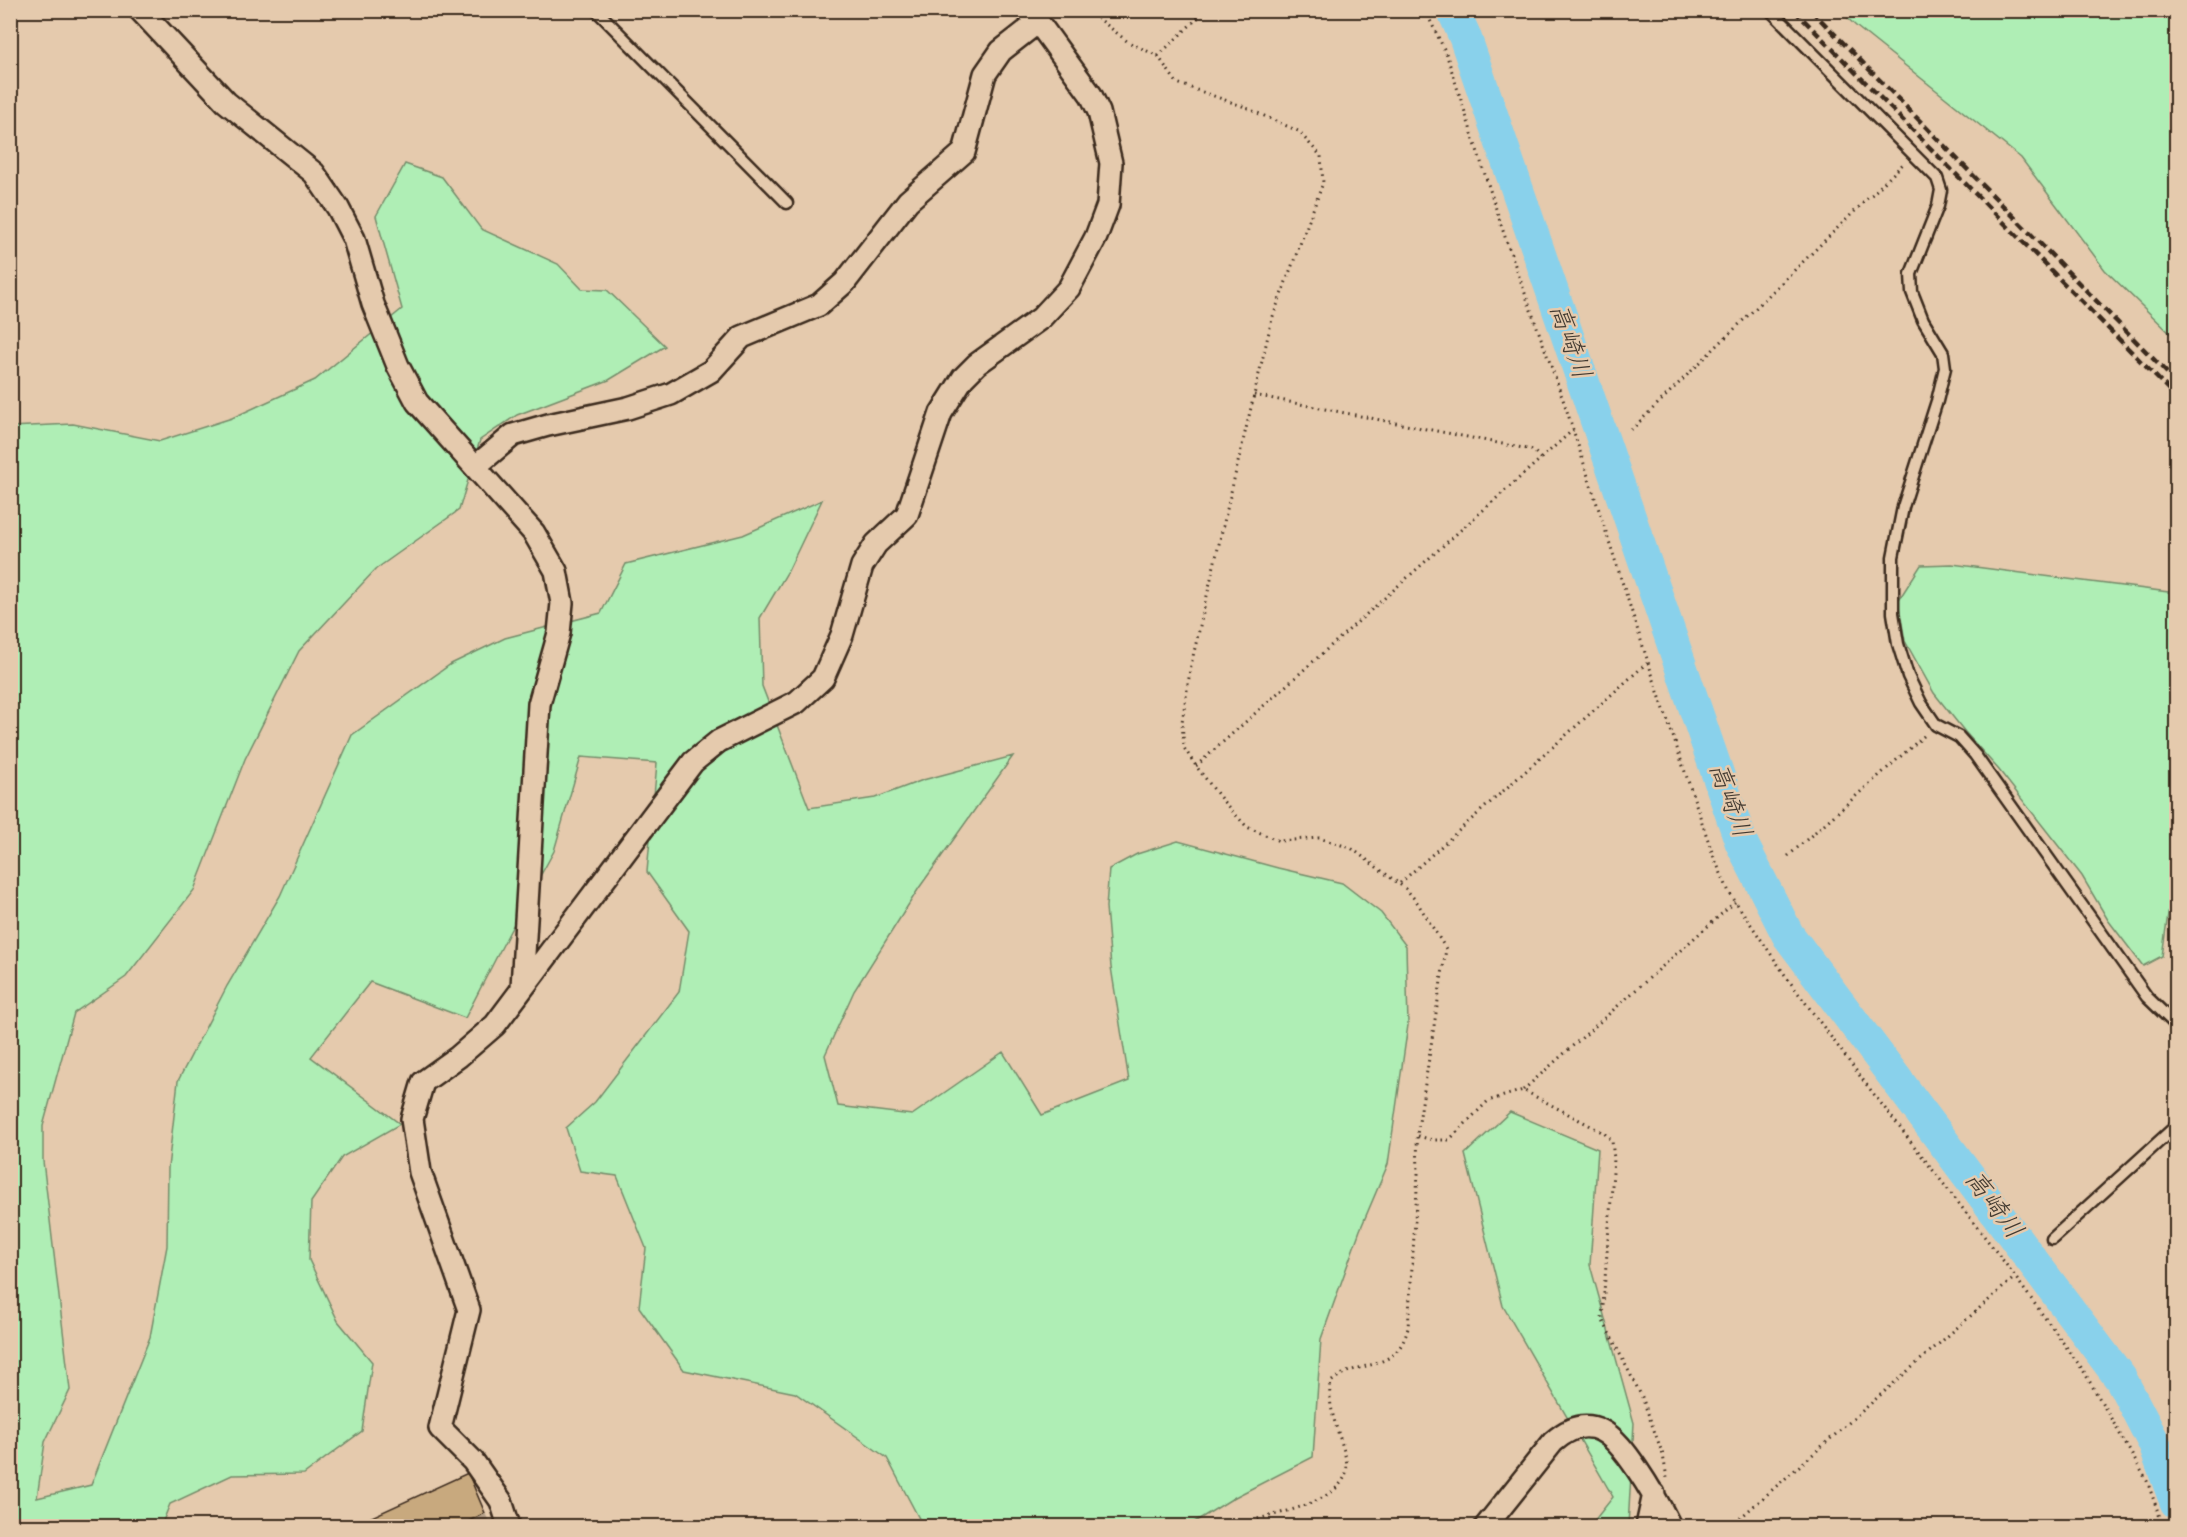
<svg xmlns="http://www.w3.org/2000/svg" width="2187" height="1537" font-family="Dekko,'Klee One',sans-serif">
	<rect width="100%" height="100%" fill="#e5caad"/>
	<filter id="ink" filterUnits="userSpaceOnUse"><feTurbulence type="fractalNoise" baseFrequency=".0167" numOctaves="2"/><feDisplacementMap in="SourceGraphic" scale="12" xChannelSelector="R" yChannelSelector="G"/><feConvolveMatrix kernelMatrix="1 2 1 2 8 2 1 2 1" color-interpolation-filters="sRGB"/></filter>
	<g filter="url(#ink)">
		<path fill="#afeeb5" stroke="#758c6a" stroke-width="1.5" d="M1840 11H2176V339L2105 270 2021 158 1857 27Z
			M405 164 442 177 481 229 558 264 582 289 607 290 665 346 609 380 517 415 480 440 459 510 376 569 299 651 245 759 194 890 126 977 74 1013 43 1126V1161L70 1390 45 1442 37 1498 91 1485 150 1337 167 1246 168 1168 178 1081 227 986 280 896 352 735 451 664 505 638 601 613 626 564 743 535 822 500 788 571 760 618 762 686 809 808 875 798 923 780 1013 756 919 888 854 991 825 1055 838 1106 912 1115 1003 1052 1042 1115 1129 1081 1111 967 1106 907 1109 869 1137 854 1178 841 1278 868 1342 883 1381 913 1406 946 1408 1025 1388 1164 1360 1230 1321 1339 1313 1457 1235 1497 1188 1526H923L887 1458 795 1393 684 1370 639 1307 646 1248 617 1176 580 1171 566 1128 595 1102 679 992 689 931 647 872 657 763 581 757 554 851 510 931 465 1018 370 982 311 1057 400 1124 342 1157 311 1202 309 1260 338 1321 372 1362 362 1431 304 1474 232 1475 170 1504 161 1526H11L10 427 73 424 160 441 232 418 315 380 402 309 376 216Z
			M1952 564 2176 593V886L2170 900 2162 956 2143 966 2108 920 2082 876 1999 770 1965 732 1934 693 1905 641 1898 601 1921 565Z
			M1510 1112 1598 1149 1590 1265 1634 1423 1628 1526H1590L1613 1497 1503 1306 1465 1154Z"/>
		<path fill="#0003" d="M468 1475 491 1526H370L367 1521Z"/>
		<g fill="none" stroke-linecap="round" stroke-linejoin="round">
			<path stroke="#89d1eb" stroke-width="33" d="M1453 10 1465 37 1741 842 1788 935 2121 1379 2154 1443 2176 1502"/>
		</g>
		<path fill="#c8a97e" stroke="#3b2a1e" stroke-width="1.5" d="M468 1473 485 1513 459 1526H368L365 1520Z"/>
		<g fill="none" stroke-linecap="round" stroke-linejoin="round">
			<defs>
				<path id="service" d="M596 10 787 203
					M1770 10 1937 178 1941 190 1938 206 1911 274 1912 292 1923 320 1943 353 1945 368 1937 401 1903 507 1893 557V613L1898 644 1908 676 1921 703 1936 725 1959 737 1975 755 2147 997 2176 1025
					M2052 1239 2176 1126"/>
				<path id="minor" d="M140 10 226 102 314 173 338 208 354 239 373 304 398 366 417 402 534 533 556 571 562 603 559 633 539 704 522 987
					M476 466 513 435 548 425 628 408 671 394 711 371 742 337 819 305 845 282 908 201 964 152 985 74 1001 51 1038 22
					M509 1526 501 1501 473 1461 440 1428 469 1310 420 1172 412 1119 423 1082 458 1057 495 1025 693 762 719 741 797 702 823 678 842 635 862 566 876 544 907 515 941 413 963 378 977 364 1041 318 1069 288 1096 237 1108 205 1111 163 1099 112 1091 95 1038 22 1027 10
					M1486 1526 1553 1442C1591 1408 1615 1436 1637 1469 1650 1488 1660 1506 1670 1526
					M1647 1526 1654 1494"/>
			</defs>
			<use href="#service" stroke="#3b2a1e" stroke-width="15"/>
			<use href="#minor" stroke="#3b2a1e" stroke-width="26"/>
			<path stroke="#3b2a1e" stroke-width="3" stroke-dasharray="1.5 4.5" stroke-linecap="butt" d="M1088 10 1128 42 1158 56 1177 83 1242 106 1298 131 1321 156 1323 183 1272 319 1231 492 1191 665 1182 722 1184 748 1196 766 1222 800 1247 827 1279 841 1319 838 1351 848 1406 889 1417 902 1446 949 1417 1135 1418 1174 1408 1328C1396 1376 1357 1357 1330 1383 1328 1413 1339 1430 1346 1459 1357 1505 1261 1515 1233 1526
				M1425 10 1446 53 1506 240 1566 408 1648 662 1713 855 1729 892 1787 978 1866 1084 2005 1263 2083 1370 2147 1481 2163 1526
				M1158 56 1206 10
				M1254 395 1533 450 1541 459
				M1631 430 1903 164
				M1196 766 1573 430
				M1788 856 1926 734
				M1400 883 1647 663
				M1523 1090 1735 902
				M1418 1136 1433 1140H1449L1488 1101 1523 1090 1604 1133 1612 1141 1614 1159 1602 1319 1642 1397 1663 1455 1667 1478
				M1731 1526 2015 1277"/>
			<use href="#service" stroke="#e5caad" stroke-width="10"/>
			<use href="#minor" stroke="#e5caad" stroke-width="21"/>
			<path stroke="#3b2a1e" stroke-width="4.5" stroke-dasharray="9 4.5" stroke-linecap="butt" d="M1794 10 2176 397
				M1811 10 2176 382"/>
		</g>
	</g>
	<g text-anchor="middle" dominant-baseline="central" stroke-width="5" stroke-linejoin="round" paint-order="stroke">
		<g font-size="26" font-style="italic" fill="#433b32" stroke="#e5caad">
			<text transform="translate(1568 342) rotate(71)">高崎川</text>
			<text transform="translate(1728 801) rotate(70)">高崎川</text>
			<text transform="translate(1992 1206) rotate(53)">高崎川</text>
		</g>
	</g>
	<rect width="2187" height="1537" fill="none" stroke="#e5caad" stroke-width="36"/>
	<rect x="18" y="18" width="2151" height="1501" fill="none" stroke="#3b2a1e" stroke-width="2" filter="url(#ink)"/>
</svg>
